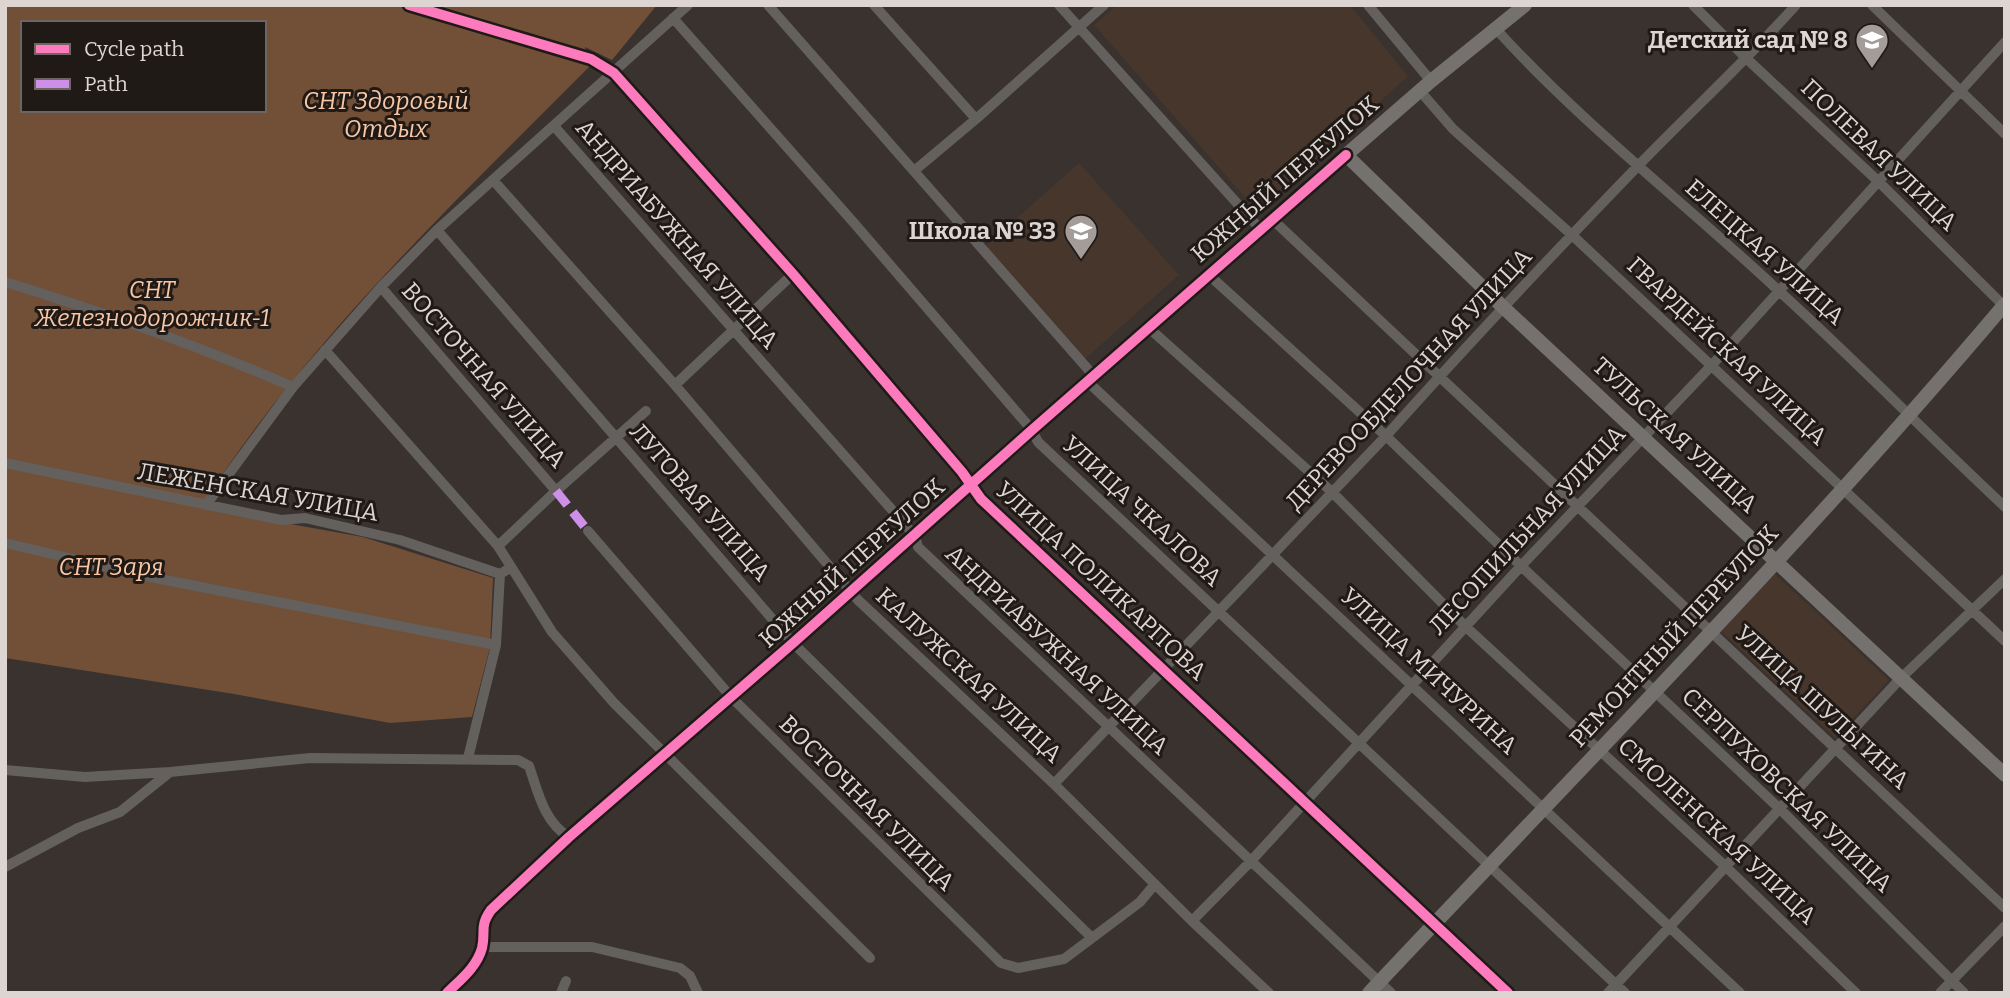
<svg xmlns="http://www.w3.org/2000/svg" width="2010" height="998" font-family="Bitter,serif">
	<rect width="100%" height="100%" fill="#39322e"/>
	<path fill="#47362c" d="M1117 5H1350L1408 76 1258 212 1094 25Z
		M1079 163 1179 275 1084 360 984 247Z
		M1774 573 1889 680 1835 738 1721 631Z"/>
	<path fill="#724f37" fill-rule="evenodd" d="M5 5H657L612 60 585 47 589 67C451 206 306 342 200 508L363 537 493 578 490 647 472 717 390 723 234 694 5 658ZM23 23H264V110H23Z"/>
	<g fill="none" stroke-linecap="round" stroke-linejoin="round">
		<path stroke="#63605e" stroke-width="10" d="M409 5 591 59 614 73 793 274 962 472 981 499 1508 993
			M768 5 1094 376
			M874 5 976 119
			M1059 5 1261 230
			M1368 5 1431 81
			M1693 5 1747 59 1879 182 2005 307
			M1872 5 2005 134
			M673 18 854 223 1032 430 1038 442 1625 993
			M1496 29C1582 124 1685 203 1779 291 1856 361 1929 436 2005 507
			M1420 91 1453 129 1572 235 2005 641
			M554 126 915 536 918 547 1391 993
			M914 171 976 119 1104 5
			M493 180 675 385 858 600 1054 784 1192 921 1269 993
			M1273 220 2005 908
			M437 230 793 643 1092 938
			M1210 276 1386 436 1521 566 1780 809 1964 993
			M5 282C103 312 199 346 293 387
			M381 287 556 491
			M1150 329 1332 492 1465 626 1725 866 1856 993
			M325 350 498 546 552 632 614 703 870 958
			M1088 382 1740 993
			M675 385 793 274
			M5 463 281 520 305 518 400 540 500 574 510 568
			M206 505 293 387 381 287 437 230 688 5
			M588 531 731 697 1001 963 1018 968 1064 959 1140 902 1155 884
			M5 543 145 576 496 645
			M498 546 556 491 646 411
			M468 758 496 645 500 574
			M5 770 85 777 170 772 310 758 518 760 529 766C538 792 544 822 569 837
			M1054 784 1386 436C1467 345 1551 256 1636 168 1689 113 1745 62 1796 5
			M5 867 78 828 120 812 170 772
			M1192 921 1251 861 1521 566 1712 365 2005 42
			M483 947H592L680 968 690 976 698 993
			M447 993C460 980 477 967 482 948 486 931 479 927 491 910L569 837 793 643 1032 430 1346 155
			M561 993 566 981
			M1608 993 1901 678 2005 579
			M1940 993 2005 926"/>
		<path stroke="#74716f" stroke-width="14" d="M1525 5 1431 81 1346 155 1504 308 2005 775
			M1369 993C1583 765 1803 543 2005 304"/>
		<path stroke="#ce8fe9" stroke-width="9" stroke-dasharray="18 9" stroke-linecap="butt" d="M556 491 588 531"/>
		<defs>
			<path id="cycleway" d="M409 5 591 59 614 73 793 274 962 472 981 499 1508 993
				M447 993C460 980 477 967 482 948 486 931 479 927 491 910L569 837 793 643 1032 430 1346 155"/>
		</defs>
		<use href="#cycleway" stroke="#201a17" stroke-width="15"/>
		<use href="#cycleway" stroke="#fd7abc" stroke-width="10"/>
	</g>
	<defs>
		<symbol id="school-pin" viewBox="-11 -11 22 30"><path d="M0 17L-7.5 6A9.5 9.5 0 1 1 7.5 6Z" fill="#a49c98" stroke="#201a17"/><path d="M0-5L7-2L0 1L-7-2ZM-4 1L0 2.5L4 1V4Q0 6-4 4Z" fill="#fff"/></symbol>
	</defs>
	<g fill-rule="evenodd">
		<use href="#school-pin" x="1853" y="21" width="38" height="52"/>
		<use href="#school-pin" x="1062" y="212" width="38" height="52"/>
	</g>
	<g text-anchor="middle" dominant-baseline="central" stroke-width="6" stroke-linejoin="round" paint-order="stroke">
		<g font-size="24" font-weight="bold" fill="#ddd5d1" stroke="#201a17" text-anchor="end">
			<text x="1848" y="40">Детский сад № 8</text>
			<text x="1056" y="231">Школа № 33</text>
		</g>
		<g font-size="24" font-style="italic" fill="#f9c7a6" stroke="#201a17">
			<text x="386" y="101">СНТ Здоровый<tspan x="386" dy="28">Отдых</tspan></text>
			<text x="152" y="290">СНТ<tspan x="152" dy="28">Железнодорожник-1</tspan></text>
			<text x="111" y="567">СНТ Заря</text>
		</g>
		<g font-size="24" fill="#ddd5d1" stroke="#201a17">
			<text transform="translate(1879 155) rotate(44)">ПОЛЕВАЯ УЛИЦА</text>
			<text transform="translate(1285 179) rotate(-41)">ЮЖНЫЙ ПЕРЕУЛОК</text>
			<text transform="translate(677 234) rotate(49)">АНДРИАБУЖНАЯ УЛИЦА</text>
			<text transform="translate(1765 252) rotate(42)">ЕЛЕЦКАЯ УЛИЦА</text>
			<text transform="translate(1727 351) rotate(43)">ГВАРДЕЙСКАЯ УЛИЦА</text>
			<text transform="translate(484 375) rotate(49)">ВОСТОЧНАЯ УЛИЦА</text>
			<text transform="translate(1409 379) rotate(-47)">ДЕРЕВООБДЕЛОЧНАЯ УЛИЦА</text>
			<text transform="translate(1675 435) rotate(43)">ТУЛЬСКАЯ УЛИЦА</text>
			<text transform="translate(258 492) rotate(10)">ЛЕЖЕНСКАЯ УЛИЦА</text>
			<text transform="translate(700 502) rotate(49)">ЛУГОВАЯ УЛИЦА</text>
			<text transform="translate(1142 511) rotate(43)">УЛИЦА ЧКАЛОВА</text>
			<text transform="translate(1527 530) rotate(-47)">ЛЕСОПИЛЬНАЯ УЛИЦА</text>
			<text transform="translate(852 563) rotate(-42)">ЮЖНЫЙ ПЕРЕУЛОК</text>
			<text transform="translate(1101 581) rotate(43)">УЛИЦА ПОЛИКАРПОВА</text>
			<text transform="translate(1674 636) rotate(-47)">РЕМОНТНЫЙ ПЕРЕУЛОК</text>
			<text transform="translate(1057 650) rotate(43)">АНДРИАБУЖНАЯ УЛИЦА</text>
			<text transform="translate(1429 671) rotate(43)">УЛИЦА МИЧУРИНА</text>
			<text transform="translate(969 675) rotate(43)">КАЛУЖСКАЯ УЛИЦА</text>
			<text transform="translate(1822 707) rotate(43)">УЛИЦА ШУЛЬГИНА</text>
			<text transform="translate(1787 790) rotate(44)">СЕРПУХОВСКАЯ УЛИЦА</text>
			<text transform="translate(867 803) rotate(45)">ВОСТОЧНАЯ УЛИЦА</text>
			<text transform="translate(1717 831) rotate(43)">СМОЛЕНСКАЯ УЛИЦА</text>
		</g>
	</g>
	<rect width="2010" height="998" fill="none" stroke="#ddd5d1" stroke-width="14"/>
	<rect x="21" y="21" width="245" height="91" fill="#201a17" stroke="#6c6561" stroke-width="2"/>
	<rect x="35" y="44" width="35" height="10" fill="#fd7abc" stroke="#6c6561" stroke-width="2"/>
	<text x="84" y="56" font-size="21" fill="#ddd5d1">Cycle path</text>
	<rect x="35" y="79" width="35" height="10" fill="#ce8fe9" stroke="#6c6561" stroke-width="2"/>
	<text x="84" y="91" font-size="21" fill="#ddd5d1">Path</text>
</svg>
